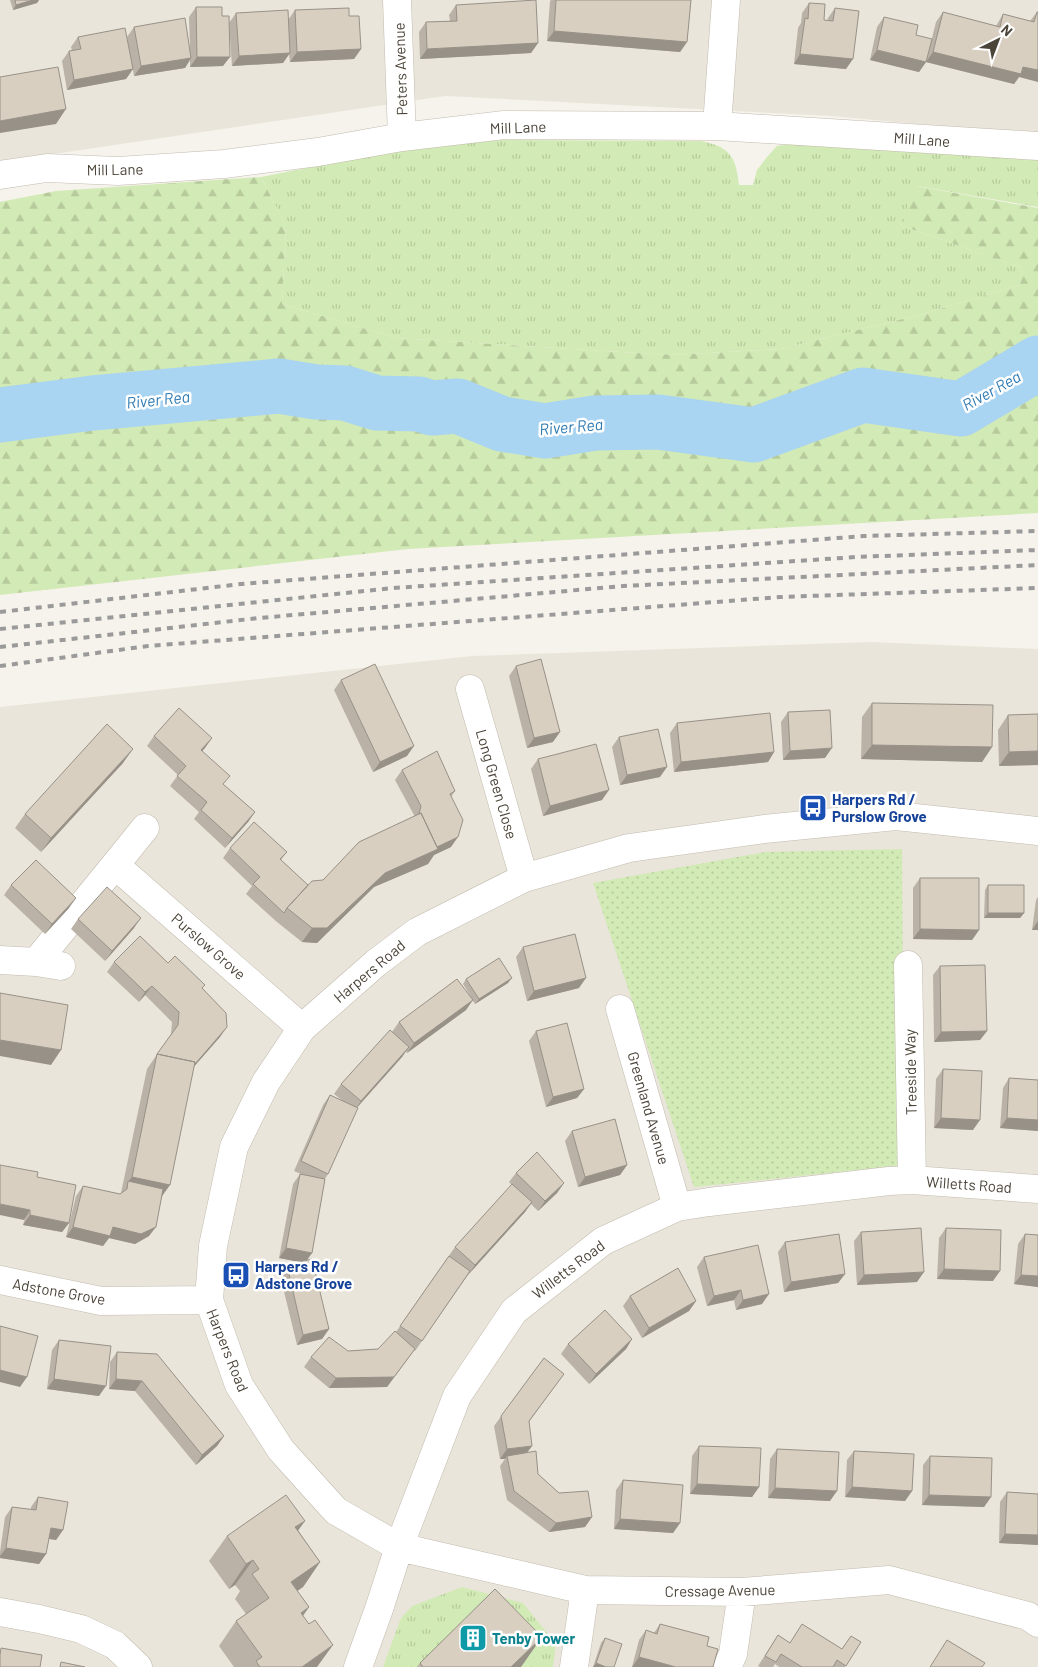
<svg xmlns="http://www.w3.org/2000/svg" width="1038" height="1667" font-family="Barlow,sans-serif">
	<defs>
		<pattern id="grass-tufts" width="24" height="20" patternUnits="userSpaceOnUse" patternTransform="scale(1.25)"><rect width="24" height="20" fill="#d2eab5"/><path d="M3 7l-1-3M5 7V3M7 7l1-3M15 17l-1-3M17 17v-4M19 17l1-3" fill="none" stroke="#b6ca9c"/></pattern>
		<pattern id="forest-firs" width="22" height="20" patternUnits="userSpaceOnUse" patternTransform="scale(1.25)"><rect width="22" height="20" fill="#d2eab5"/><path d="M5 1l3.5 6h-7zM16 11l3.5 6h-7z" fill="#b6ca9c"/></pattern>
		<pattern id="park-dots" width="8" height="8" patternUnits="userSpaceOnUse" patternTransform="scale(1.25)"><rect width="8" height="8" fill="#d2eab5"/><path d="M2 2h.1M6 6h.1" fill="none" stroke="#b6ca9c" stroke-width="1.8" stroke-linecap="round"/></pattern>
	</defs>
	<rect width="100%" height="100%" fill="#f6f3ec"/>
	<path fill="#eae5da" d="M0 0H1038V135L832 116 445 96 0 162Z
		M871 642 1038 649V1667H0V707L472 656Z"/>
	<path fill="url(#grass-tufts)" d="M502 140 701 141C730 147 736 156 739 185H753L757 170 767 157 777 146 795 143 1038 155V207L917 186 900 225 1022 268 1020 285 923 314 781 349 670 355 396 338 282 304 286 226 261 177 428 144Z
		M462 1587 523 1603 556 1644 553 1667H383L401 1618 412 1606Z"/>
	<path fill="url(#forest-firs)" d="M261 177 286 226 282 304 396 338 670 355 781 349 923 314 1020 285 1022 268 900 225 916 186 1038 208V513L408 549 0 595V202L56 191Z"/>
	<path fill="url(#park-dots)" d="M902 849 904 1165 694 1187 593 883 765 852Z"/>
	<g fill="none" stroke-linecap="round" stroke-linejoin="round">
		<path stroke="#a9d4f2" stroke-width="55" d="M0 415 93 403 279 386 316 392 345 393 377 403 419 404 432 408 458 406 502 424 545 431 595 423 658 422 754 435 863 395 961 409 1038 363"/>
		<defs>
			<path id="minor" d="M397 0 402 137
				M717 126 726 0
				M0 175 47 168 118 171 224 164 318 152 402 137 504 125 717 126 1038 146
				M470 689 524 878
				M145 828 115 865 302 1028
				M1038 831 896 816 764 829 629 848 524 878 417 932 376 963 302 1028 266 1082 234 1147 213 1246 209 1300 239 1385 281 1450 336 1511 399 1547 585 1590 742 1592 889 1580 1028 1616 1038 1623
				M0 960 36 962
				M908 965 912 1180
				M61 966 36 962 115 865
				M620 1009 677 1207
				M0 1280 101 1301 209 1300
				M0 1612 39 1619 81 1629 115 1645 138 1667
				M358 1667 379 1609 399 1547 457 1396 514 1311 603 1241 677 1207 709 1202 889 1181 912 1180 1038 1189
				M574 1667 585 1590
				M727 1667 733 1654 742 1592"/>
		</defs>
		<use href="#minor" stroke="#c2bbae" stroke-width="29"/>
		<use href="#minor" stroke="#fff" stroke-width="28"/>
		<path stroke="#9a9a9a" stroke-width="4" stroke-dasharray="6 6" stroke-linecap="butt" d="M0 612 241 584 864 536 1038 531
			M0 629 393 588 856 557 1038 550
			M0 647 259 618 623 586 1038 565
			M0 666 148 646 780 597 1038 588"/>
	</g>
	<path fill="#bab2a6" d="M10 0H39L37 3 13 10Z
		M551 0H691L687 42 680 52 547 41 550 1Z
		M809 3 824 20 827 21 828 18 835 8 846 69 794 64 798 28 801 23 802 13Z
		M456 5 538 43 531 53 420 59 419 32 426 22 450 21 449 15Z
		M196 7 223 66 190 67V60L185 68 134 76 127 37 134 27 190 49 189 17Z
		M295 10 349 16 361 49 354 59 290 62 289 54 283 63 232 66 229 23 236 13 288 20Z
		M943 12 996 26 1003 14 1030 21 1037 12 1019 77 1014 84 926 62 936 22Z
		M884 17 916 35 926 62 919 72 870 60 877 27Z
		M78 37 133 69 126 79 67 90 62 61 69 51H72L71 47Z
		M516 666 553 742 527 748 509 676Z
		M341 680 407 756 373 772 334 690Z
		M872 703 992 747 982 762 861 759 862 717Z
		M788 712 825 758 783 760 781 722Z
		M1038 714V765L999 766 998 730 1008 715Z
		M677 723 774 752 768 762 674 772 670 733Z
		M154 736 212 738 202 751 224 785 255 812 248 822 225 848 194 819 199 812 170 786 178 775 147 746Z
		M619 737 660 777 620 785 612 747Z
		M538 759 602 800 543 816 531 769Z
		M123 763 41 852 15 828 25 814Z
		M402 770 455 791 451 797V847L434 855 428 864 374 887 317 943 302 942 277 922 246 894 252 886 223 858 230 848 287 852 281 860 308 885 323 880 414 817V815L395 780Z
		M920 878 979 930 972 940 913 939V888Z
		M11 885 69 908 45 934 4 895Z
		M988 885 1024 913 1020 918H984L985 890Z
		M1038 897V930H1032L1036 900Z
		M78 919 134 928 105 961 71 929Z
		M523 947 579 988 527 1001 516 957Z
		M114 962 168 963 202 989 220 1037 194 1066 162 1197 149 1236 135 1244 109 1238 103 1246 66 1237 76 1196 83 1186 120 1194 121 1193 147 1069 171 1034 172 1022 145 995 139 1002 107 972Z
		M940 966 987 1031 980 1040 934 1042 933 975Z
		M466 979 508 983 475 1004 472 1000 466 1010 407 1053 406 1051 402 1057 357 1107 328 1174 325 1179 312 1253 306 1260 329 1329 322 1339 297 1345 280 1275 287 1265 300 1262 279 1258 293 1184 300 1174H301L294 1171 323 1105 330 1095 343 1101 334 1094 341 1084 392 1032 399 1022 471 997 463 984Z
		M536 1031 584 1089 577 1098 546 1107 529 1041Z
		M943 1069 973 1130 934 1128 936 1079Z
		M1009 1078 1038 1080V1131L1000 1128 1003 1088Z
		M572 1131 627 1165 620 1175 578 1187 565 1141Z
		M516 1173 564 1183 557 1193 538 1211 531 1204 525 1212 468 1275 415 1351 414 1350 387 1387 329 1388 304 1367 311 1357 348 1351 378 1349 396 1332 455 1247 512 1185 509 1182Z
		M37 1177 69 1223 62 1232 23 1225Z
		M946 1228 993 1281 937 1279 939 1238Z
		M861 1232 917 1282 857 1285 854 1241Z
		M1025 1234 1038 1287 1014 1284 1018 1244Z
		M785 1242 845 1274 838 1283 784 1292 778 1252Z
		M704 1257 762 1304 736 1310 734 1300 707 1306 697 1267Z
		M630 1296 696 1301 689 1311 642 1338 623 1306Z
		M632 1339 626 1349 589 1384 561 1354 568 1344Z
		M59 1340 99 1396 47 1389 52 1350Z
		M117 1352 224 1436 217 1446 196 1465 135 1391 109 1389 110 1362Z
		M544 1358 564 1374 529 1422 532 1446 527 1453 538 1474 559 1493 592 1517 585 1527 549 1532 507 1500 500 1466 505 1459H500L494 1426Z
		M699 1446 759 1487 752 1497 690 1494 692 1456Z
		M777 1449 830 1501 768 1498 770 1459Z
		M854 1451 912 1491 905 1501 845 1497 847 1460Z
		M930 1456 991 1497 984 1507 922 1505 923 1465Z
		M623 1480 680 1523 673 1533 614 1529 616 1490Z
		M1007 1492 1038 1494V1545L999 1543 1000 1502Z
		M38 1497 63 1530 56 1540 49 1539 46 1554 39 1564 0 1558V1552L5 1517 12 1507 31 1510V1507Z
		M298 1530 320 1562 303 1587 297 1591 309 1607 303 1615 317 1667H234L219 1646 236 1621 246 1614 235 1599 240 1591 235 1585 229 1589 209 1561 227 1536Z
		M660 1624 707 1646 632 1667 639 1640 646 1630 654 1633Z
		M802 1624 842 1649 851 1636 861 1642 845 1667H779L775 1664 773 1667H760L758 1666 778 1635 790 1643Z
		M605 1638 614 1667H593L601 1643Z
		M420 1663 521 1667H417Z"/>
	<path fill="#979187" d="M33 0H39L37 3 13 10 16 5Z
		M554 31 687 42 680 52 547 41Z
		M538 43 531 53 420 59 427 49Z
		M361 49 354 59 290 62 297 52Z
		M877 50 926 62 919 72 870 60Z
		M933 52 1023 67 1038 70V82L1019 77 1014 84 926 62Z
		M290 53 283 63 232 66 239 56Z
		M800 54 853 59 846 69 794 64Z
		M197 57H230L223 66 190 67Z
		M191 58 185 68 134 76 141 66Z
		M133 69 126 79 67 90 74 80Z
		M66 109 56 124 0 133V121Z
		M560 732 553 742 527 748 534 738Z
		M212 738 205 748 194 760 201 750Z
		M872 745 992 747 982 762 861 759Z
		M414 746 407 756 373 772 380 762Z
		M832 748 825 758 783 760 790 751Z
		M133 749 123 763 41 852 51 838Z
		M1038 751V765L999 766 1009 752Z
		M774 752 768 762 674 772 681 762Z
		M667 767 660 777 620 785 627 775Z
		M609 790 602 800 543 816 550 806Z
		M255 812 248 822 225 848 232 838Z
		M458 837 451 847 434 855 428 864 374 887 317 943 302 942 312 928 385 873 432 849Z
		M76 898 69 908 45 934 52 924Z
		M988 913H1024L1020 918H984Z
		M141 918 134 928 105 961 112 951Z
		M1038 921V930H1032Z
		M920 929 979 930 972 940 913 939Z
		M512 978 508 983 475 1004 479 999Z
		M586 978 579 988 527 1001 534 991Z
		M152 986 145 995 139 1002 145 992Z
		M473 1000 466 1010 407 1053 414 1043Z
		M227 1027 220 1037 185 1077 192 1067Z
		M987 1031 980 1040 934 1042 941 1032Z
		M0 1040 61 1050 51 1065 0 1056Z
		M409 1047 402 1057 354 1111 361 1101Z
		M584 1089 577 1098 546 1107 553 1097Z
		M941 1118 980 1120 973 1130 934 1128Z
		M1007 1118 1038 1120V1131L1000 1128Z
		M627 1165 620 1175 578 1187 585 1177Z
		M132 1177 170 1185 160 1199 127 1189 128 1182Z
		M564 1183 557 1193 538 1211 545 1201Z
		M532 1202 525 1212 468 1275 475 1265Z
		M0 1204 30 1210 24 1220 0 1215Z
		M30 1215 69 1223 62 1232 23 1225Z
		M73 1227H156L149 1236 135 1244 109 1238 103 1246 66 1237Z
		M286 1248 312 1253 305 1263 279 1258Z
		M944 1269 1000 1271 993 1281 937 1279Z
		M924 1272 917 1282 857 1285 864 1275Z
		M845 1274 838 1283 784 1292 791 1282Z
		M1021 1275 1038 1276V1287L1014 1284Z
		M741 1290 734 1300 707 1306 714 1296Z
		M769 1294 762 1304 736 1310 743 1300Z
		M696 1301 689 1311 642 1338 649 1328Z
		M329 1329 322 1339 297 1345 303 1335Z
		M632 1339 626 1349 589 1384 596 1374Z
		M415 1349 387 1387 329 1388 336 1378Z
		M0 1370 27 1377 20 1387 0 1382Z
		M54 1379 106 1386 99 1396 47 1389Z
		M116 1379 142 1381 135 1391 109 1389Z
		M224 1436 217 1446 196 1465 202 1455Z
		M532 1446 525 1455 507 1456 505 1459H500L507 1449Z
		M697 1484 759 1487 752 1497 690 1494Z
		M852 1487 912 1491 905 1501 845 1497Z
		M775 1488 837 1491 830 1501 768 1498Z
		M929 1495 991 1497 984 1507 922 1505Z
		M592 1517 585 1527 549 1532 556 1523Z
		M620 1519 680 1523 673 1533 614 1529Z
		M305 1521 287 1546 295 1527Z
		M51 1528 63 1530 56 1540 44 1538Z
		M1005 1534 1038 1535V1545L999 1543Z
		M6 1548 46 1554 39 1564 0 1558V1556Z
		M253 1560 235 1585 229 1589 246 1564Z
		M320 1562 303 1587 274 1607 291 1582Z
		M309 1607 292 1632 301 1613Z
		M542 1637 521 1667H511Z
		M333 1645 317 1667H302Z
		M639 1657 676 1667H632Z
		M596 1663 606 1667H593Z"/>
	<path fill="#d8cfc1" stroke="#979187" d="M15 0H33L16 5Z
		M536 0 538 43 427 49 426 22 457 21 456 5Z
		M556 0H691L687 42 554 31Z
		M809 3 825 4 824 20 833 21 835 8 859 11 853 59 800 54 805 18 808 19Z
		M196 7H222V16H229L230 57H197Z
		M349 8V16H359L361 49 297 52 295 10Z
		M288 10 290 53 239 56 236 13Z
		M943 12 1000 27 1003 14 1034 22 1037 12H1038V70L1023 67 1021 74 933 52Z
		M884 17 918 25 916 35 932 39 926 62 877 50Z
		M185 18 191 58 141 66 134 27Z
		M125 28 133 69 74 80 69 51 81 49 78 37Z
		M58 67 66 109 0 121V77Z
		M541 659 560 732 534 738 516 666Z
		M375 664 414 746 380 762 341 680Z
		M872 703 993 705 992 747 872 745Z
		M179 708 212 738 201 750 230 776 223 784 255 812 232 838 201 810 207 802 177 776 186 766 154 736Z
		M830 710 832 748 790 751 788 712Z
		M770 713 774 752 681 762 677 723Z
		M1038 714V751L1009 752 1008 715Z
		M107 724 133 749 51 838 25 814Z
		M658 729 667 767 627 775 619 737Z
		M596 744 609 790 550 806 538 759Z
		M437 751 455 791 450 794 463 820 458 837 437 847 421 813 419 814 421 806 402 770Z
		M421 813 438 849 385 873 327 928H312L287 908 312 881 323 880 359 842Z
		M254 822 287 852 280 859 308 885 287 908 284 913 253 884 260 877 230 848Z
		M36 860 76 898 52 924 11 885Z
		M920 878H979V930L920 929Z
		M988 885H1024V913H988Z
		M107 887 141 918 112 951 78 919Z
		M575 934 586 978 534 991 523 947Z
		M140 936 168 963 175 956 205 985 202 988 226 1013 227 1027 195 1064V1062L157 1054 178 1025 179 1012 152 986 145 992 114 962Z
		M499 958 512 978 479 999 466 979Z
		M985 965 987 1031 941 1032 940 966Z
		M457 979 473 1000 414 1043 399 1022Z
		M0 993 68 1005 61 1050 0 1040Z
		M567 1023 584 1089 553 1097 536 1031Z
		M390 1030 409 1047 361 1101 341 1084Z
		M157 1054 195 1062 170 1185 132 1177Z
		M943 1069 982 1071 980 1120 941 1118Z
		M1009 1078 1038 1080V1120L1007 1118Z
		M330 1095 358 1108 328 1174 301 1161Z
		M615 1119 627 1165 585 1177 572 1131Z
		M537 1152 564 1183 545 1201 516 1173Z
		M0 1165 38 1172 37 1177 76 1185 69 1223 30 1215V1210L0 1204Z
		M300 1174 325 1179 312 1253 286 1248Z
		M128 1181 163 1189 156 1227 141 1234 113 1227 110 1236 73 1227 83 1186 120 1194 127 1189Z
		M512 1184 532 1202 475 1265 455 1247Z
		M921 1228 924 1272 864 1275 861 1232Z
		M946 1228 1001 1230 1000 1271 944 1269Z
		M839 1234 845 1274 791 1282 785 1242Z
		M1025 1234 1038 1235V1276L1021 1275Z
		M758 1245 769 1294 743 1300 741 1290 714 1296 704 1257Z
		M449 1256 470 1271 422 1341 400 1326Z
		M312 1259 329 1329 303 1335 287 1265Z
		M678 1268 696 1301 649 1328 630 1296Z
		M605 1310 632 1339 596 1374 568 1344Z
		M0 1326 38 1336 27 1377 0 1370Z
		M395 1331 415 1349 394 1377 336 1378 311 1357 329 1337 348 1351 378 1349Z
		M59 1340 111 1346 106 1386 54 1379Z
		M117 1352 157 1354 224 1436 202 1455 142 1381 116 1379Z
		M544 1358 564 1374 529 1421 532 1446 507 1449 501 1416Z
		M699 1446 761 1448 759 1487 697 1484Z
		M777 1449 839 1452 837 1491 775 1488Z
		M536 1451 538 1474 559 1493 588 1491 592 1517 556 1523 514 1491 507 1456Z
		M854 1451 914 1454 912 1491 852 1487Z
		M930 1456 992 1458 991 1497 929 1495Z
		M623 1480 683 1485 680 1523 620 1519Z
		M1007 1492 1038 1494V1535L1005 1534Z
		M286 1495 305 1521 295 1527 320 1562 291 1582 309 1607 301 1613 309 1624 315 1620 333 1645 302 1667H260L256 1661 262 1657 236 1621 269 1598 252 1574 259 1569 253 1560 246 1564 227 1536Z
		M38 1497 68 1502 63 1530 51 1528 46 1554 6 1548 12 1507 36 1510Z
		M495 1589 542 1637 511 1667H423L420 1663Z
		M660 1624 709 1637 707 1646 718 1649 713 1667H676L639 1657 646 1630 657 1634Z
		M802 1624 842 1649 851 1636 861 1642 846 1666 837 1660 833 1667H802L781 1654 776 1662 765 1656 778 1635 790 1643Z
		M605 1638 622 1644 614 1667H606L596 1663Z
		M947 1640 985 1663 982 1667H930Z
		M1 1648 42 1655 40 1667H0V1655Z
		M61 1662 85 1667H60Z"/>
	<defs>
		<symbol id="bus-square" viewBox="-11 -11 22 22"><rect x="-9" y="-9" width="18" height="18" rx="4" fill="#1a4fb4" stroke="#fff"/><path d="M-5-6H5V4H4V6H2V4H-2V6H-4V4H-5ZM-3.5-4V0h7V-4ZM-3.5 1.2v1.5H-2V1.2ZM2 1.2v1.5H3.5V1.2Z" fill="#fff"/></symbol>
		<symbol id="building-square" viewBox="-11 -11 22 22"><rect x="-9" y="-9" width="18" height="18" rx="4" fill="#0f9aa8" stroke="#fff"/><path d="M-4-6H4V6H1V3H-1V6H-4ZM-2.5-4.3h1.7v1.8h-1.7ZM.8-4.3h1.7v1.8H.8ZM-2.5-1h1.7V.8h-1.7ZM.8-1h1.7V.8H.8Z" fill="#fff"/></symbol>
	</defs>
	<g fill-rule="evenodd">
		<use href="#bus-square" x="797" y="792" width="32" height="32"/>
		<use href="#bus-square" x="220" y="1259" width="32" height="32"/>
		<use href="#building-square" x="457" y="1622" width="32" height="32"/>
	</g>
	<g text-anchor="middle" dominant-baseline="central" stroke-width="5" stroke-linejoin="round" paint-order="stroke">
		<g font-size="15" fill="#4b4439" stroke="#fff">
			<text transform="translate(400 69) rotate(-92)">Peters Avenue</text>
			<text transform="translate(518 127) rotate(-2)">Mill Lane</text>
			<text transform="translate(922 139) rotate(4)">Mill Lane</text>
			<text transform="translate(115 169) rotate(-1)">Mill Lane</text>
			<text transform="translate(497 784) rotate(74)">Long Green Close</text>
			<text transform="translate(209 946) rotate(41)">Purslow Grove</text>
			<text transform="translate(369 971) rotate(-40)">Harpers Road</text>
			<text transform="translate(910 1072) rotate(-91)">Treeside Way</text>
			<text transform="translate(649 1108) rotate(74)">Greenland Avenue</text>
			<text transform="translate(969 1184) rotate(4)">Willetts Road</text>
			<text transform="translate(568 1269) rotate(-37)">Willetts Road</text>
			<text transform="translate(59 1291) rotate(10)">Adstone Grove</text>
			<text transform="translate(228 1350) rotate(68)">Harpers Road</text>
			<text transform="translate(720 1590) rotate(-1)">Cressage Avenue</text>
		</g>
		<g font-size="15" font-weight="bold" fill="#164399" stroke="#fff" text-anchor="start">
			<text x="832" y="799">Harpers Rd /<tspan x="832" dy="17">Purslow Grove</tspan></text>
			<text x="255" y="1266">Harpers Rd /<tspan x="255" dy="17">Adstone Grove</tspan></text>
		</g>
		<g font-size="15" font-weight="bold" fill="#0d838f" stroke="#fff" text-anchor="start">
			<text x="492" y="1638">Tenby Tower</text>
		</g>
		<g font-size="16" font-style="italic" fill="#2e7ab2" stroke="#fff">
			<text transform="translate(991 390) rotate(-29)">River Rea</text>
			<text transform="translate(158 399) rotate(-6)">River Rea</text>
			<text transform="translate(571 426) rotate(-5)">River Rea</text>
		</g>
	</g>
	<g transform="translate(998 40) rotate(42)" stroke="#ffffff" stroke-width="4" paint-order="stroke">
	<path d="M0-4L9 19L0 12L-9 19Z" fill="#4b4439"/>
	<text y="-8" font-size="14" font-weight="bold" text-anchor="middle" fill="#4b4439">N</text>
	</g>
</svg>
